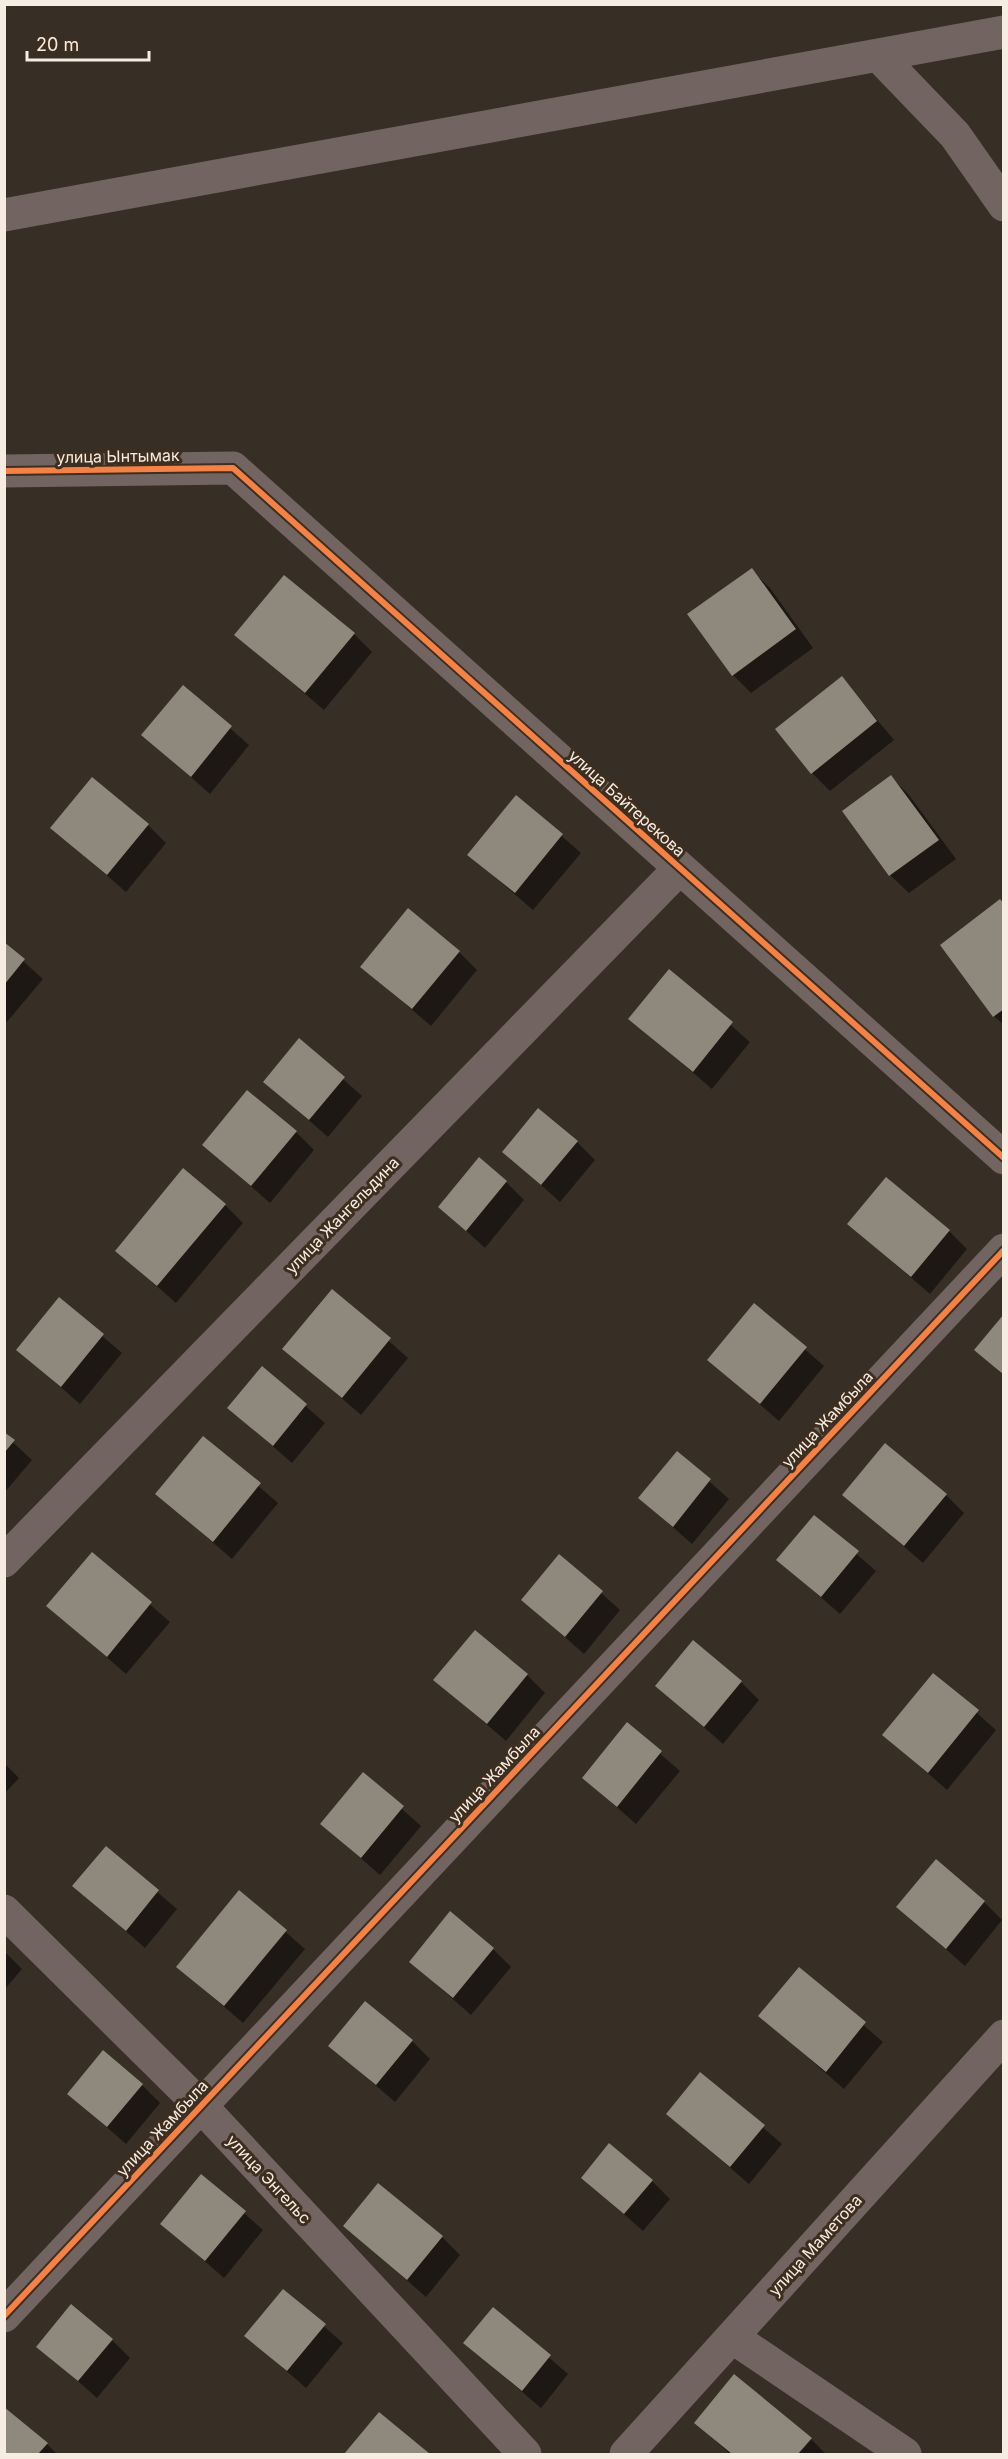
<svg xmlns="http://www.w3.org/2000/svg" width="1008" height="2459" font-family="Inter,sans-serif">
	<rect width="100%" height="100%" fill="#372e26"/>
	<path fill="#0007" d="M751 570 770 588 813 648 751 693 733 675Z
		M354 634 372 652 324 710 236 635Z
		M842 678 894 740 830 791 812 773Z
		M183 687 249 745 210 794 143 735Z
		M891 777 909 795 956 859 909 893 890 875 844 812Z
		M517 797 581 853 533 910 469 855Z
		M148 825 166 843 126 892 52 828Z
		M1004 905V1025L994 1016Z
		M4 944 43 979 6 1023 4 1021Z
		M459 952 477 970 431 1026 362 967Z
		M669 971 750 1042 712 1089 630 1019Z
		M299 1040 362 1096 328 1137 265 1082Z
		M296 1132 314 1150 270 1203 204 1145Z
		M577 1142 595 1160 560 1202 504 1152Z
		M506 1182 524 1200 485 1248 440 1207Z
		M225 1205 243 1223 176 1303 117 1251Z
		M849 1224 949 1231 967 1249 930 1294Z
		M332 1291 408 1358 361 1415 284 1348Z
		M59 1299 122 1353 80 1404 18 1350Z
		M754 1305 824 1366 779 1421 709 1360Z
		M1004 1317V1376L976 1350Z
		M262 1368 325 1423 292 1463 229 1408Z
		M4 1434 32 1460 4 1493Z
		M203 1438 278 1503 232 1559 157 1494Z
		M677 1453 729 1499 692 1544 640 1498Z
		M844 1495H946L964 1513 923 1563Z
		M814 1517 876 1571 840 1614 778 1560Z
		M92 1554 170 1622 126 1674 48 1606Z
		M560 1556 620 1610 584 1654 523 1600Z
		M527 1675 545 1693 506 1741 435 1680Z
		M934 1675 996 1730 947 1790 884 1735Z
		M741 1682 759 1700 723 1744 657 1686Z
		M627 1725 680 1771 636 1824 584 1778Z
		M4 1763 19 1778 4 1794Z
		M363 1774 421 1826 380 1875 322 1824Z
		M106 1848 177 1909 145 1948 74 1886Z
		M240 1892 305 1949 243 2023 178 1967Z
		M984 1902 1002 1920 965 1966 898 1907Z
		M493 1949 511 1967 471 2015 411 1962Z
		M4 1951 22 1969 4 1990Z
		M799 1969 883 2042 844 2089 760 2016Z
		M412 2041 430 2059 395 2102 330 2046Z
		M701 2074 782 2144 749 2184 668 2114Z
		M142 2085 160 2103 126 2144 69 2094Z
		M202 2176 263 2230 224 2278 162 2224Z
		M583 2178 652 2181 670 2199 643 2231Z
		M345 2226 442 2237 460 2255 426 2297Z
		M283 2291 343 2343 306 2388 246 2336Z
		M493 2309 568 2374 541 2408 465 2343Z
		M112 2340 130 2358 97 2398 38 2346Z
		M4 2409 47 2444 57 2454H4Z
		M379 2414 428 2454H346Z
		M696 2423 811 2439 826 2454H730Z"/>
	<path fill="#8f897d" d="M752 568 796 629 732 676 687 614Z
		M284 575 355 633 305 693 234 635Z
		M842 676 877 721 811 774 775 729Z
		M183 685 232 726 191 777 141 735Z
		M891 775 939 840 889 876 842 811Z
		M92 777 149 824 107 875 50 828Z
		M516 795 563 834 515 893 467 855Z
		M1000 899 1004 904V1009L993 1017 940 945Z
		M408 908 460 951 412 1009 360 967Z
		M4 942 25 959 4 985Z
		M669 969 733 1022 693 1072 628 1019Z
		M299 1038 345 1077 309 1120 263 1082Z
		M247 1090 297 1131 251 1186 202 1145Z
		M538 1108 578 1141 541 1185 502 1152Z
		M479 1157 507 1181 466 1231 438 1207Z
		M183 1168 226 1204 157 1286 115 1251Z
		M886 1177 950 1230 911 1277 847 1224Z
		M332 1289 391 1338 342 1398 282 1349Z
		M59 1297 104 1334 61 1387 16 1350Z
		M754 1303 807 1347 760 1404 707 1360Z
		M1004 1314V1375L974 1350Z
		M262 1366 307 1404 273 1446 227 1408Z
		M4 1432 15 1440 4 1453Z
		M203 1436 261 1483 213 1542 155 1494Z
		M885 1443 947 1494 904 1546 842 1495Z
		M677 1451 711 1479 673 1527 638 1498Z
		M814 1515 859 1551 821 1597 776 1560Z
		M92 1552 152 1602 107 1657 46 1606Z
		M559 1554 603 1591 565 1637 521 1600Z
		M475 1630 528 1674 487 1724 433 1680Z
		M693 1640 742 1681 704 1727 655 1686Z
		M933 1673 979 1710 928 1773 882 1735Z
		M627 1722 662 1751 617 1807 582 1778Z
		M363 1772 404 1806 361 1858 320 1824Z
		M106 1846 159 1890 126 1931 72 1886Z
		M936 1859 985 1901 946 1949 896 1907Z
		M239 1890 287 1930 224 2006 176 1967Z
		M450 1911 494 1948 453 1998 409 1962Z
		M799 1967 866 2022 826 2072 758 2016Z
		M365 2001 413 2040 376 2085 328 2046Z
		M103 2050 143 2084 107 2127 67 2094Z
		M700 2072 765 2125 730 2167 666 2114Z
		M609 2143 653 2180 624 2214 581 2178Z
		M201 2174 246 2211 205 2261 160 2224Z
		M378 2183 443 2236 407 2280 343 2226Z
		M283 2289 326 2324 287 2371 244 2336Z
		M71 2304 113 2339 78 2381 36 2347Z
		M493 2307 551 2355 522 2391 463 2343Z
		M734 2374 812 2438 798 2454H732L694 2423Z
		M4 2407 48 2443 38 2454H4Z
		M379 2412 430 2454H344Z"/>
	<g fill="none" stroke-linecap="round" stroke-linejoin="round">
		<path stroke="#726561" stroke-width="33" d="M878 55 955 135 1004 205
			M4 215 1004 32
			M4 471 233 468 1004 1158
			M4 1561 680 868
			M4 1911 201 2106 525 2454
			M4 2316 1004 1250
			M732 2337 905 2454
			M626 2454 1004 2036"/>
		<defs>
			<path id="cycleway" d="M4 471 233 468 1004 1158
				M4 2316 1004 1250"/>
		</defs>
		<use href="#cycleway" stroke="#3e2e1f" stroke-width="10"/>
		<use href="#cycleway" stroke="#f48246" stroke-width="6"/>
	</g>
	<g text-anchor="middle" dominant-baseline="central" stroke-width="6" stroke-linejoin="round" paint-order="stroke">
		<g font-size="16" fill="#f6ece2" stroke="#3e2e1f">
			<text transform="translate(118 456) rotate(-1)">улица Ынтымак</text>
			<text transform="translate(627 803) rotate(42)">улица Байтерекова</text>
			<text transform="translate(342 1215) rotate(-46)">улица Жангельдина</text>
			<text transform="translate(827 1419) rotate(-47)">улица Жамбыла</text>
			<text transform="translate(494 1774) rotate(-47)">улица Жамбыла</text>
			<text transform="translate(162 2128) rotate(-47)">улица Жамбыла</text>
			<text transform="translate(269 2179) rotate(47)">улица Энгельс</text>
			<text transform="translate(815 2245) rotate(-48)">улица Маметова</text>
		</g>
	</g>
	<rect width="1008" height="2459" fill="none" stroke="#f6ece2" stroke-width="12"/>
	<path d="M27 51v9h122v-9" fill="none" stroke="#f6ece2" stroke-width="3"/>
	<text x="36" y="51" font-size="18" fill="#f6ece2" stroke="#3e2e1f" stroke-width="4.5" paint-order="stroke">20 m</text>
</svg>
